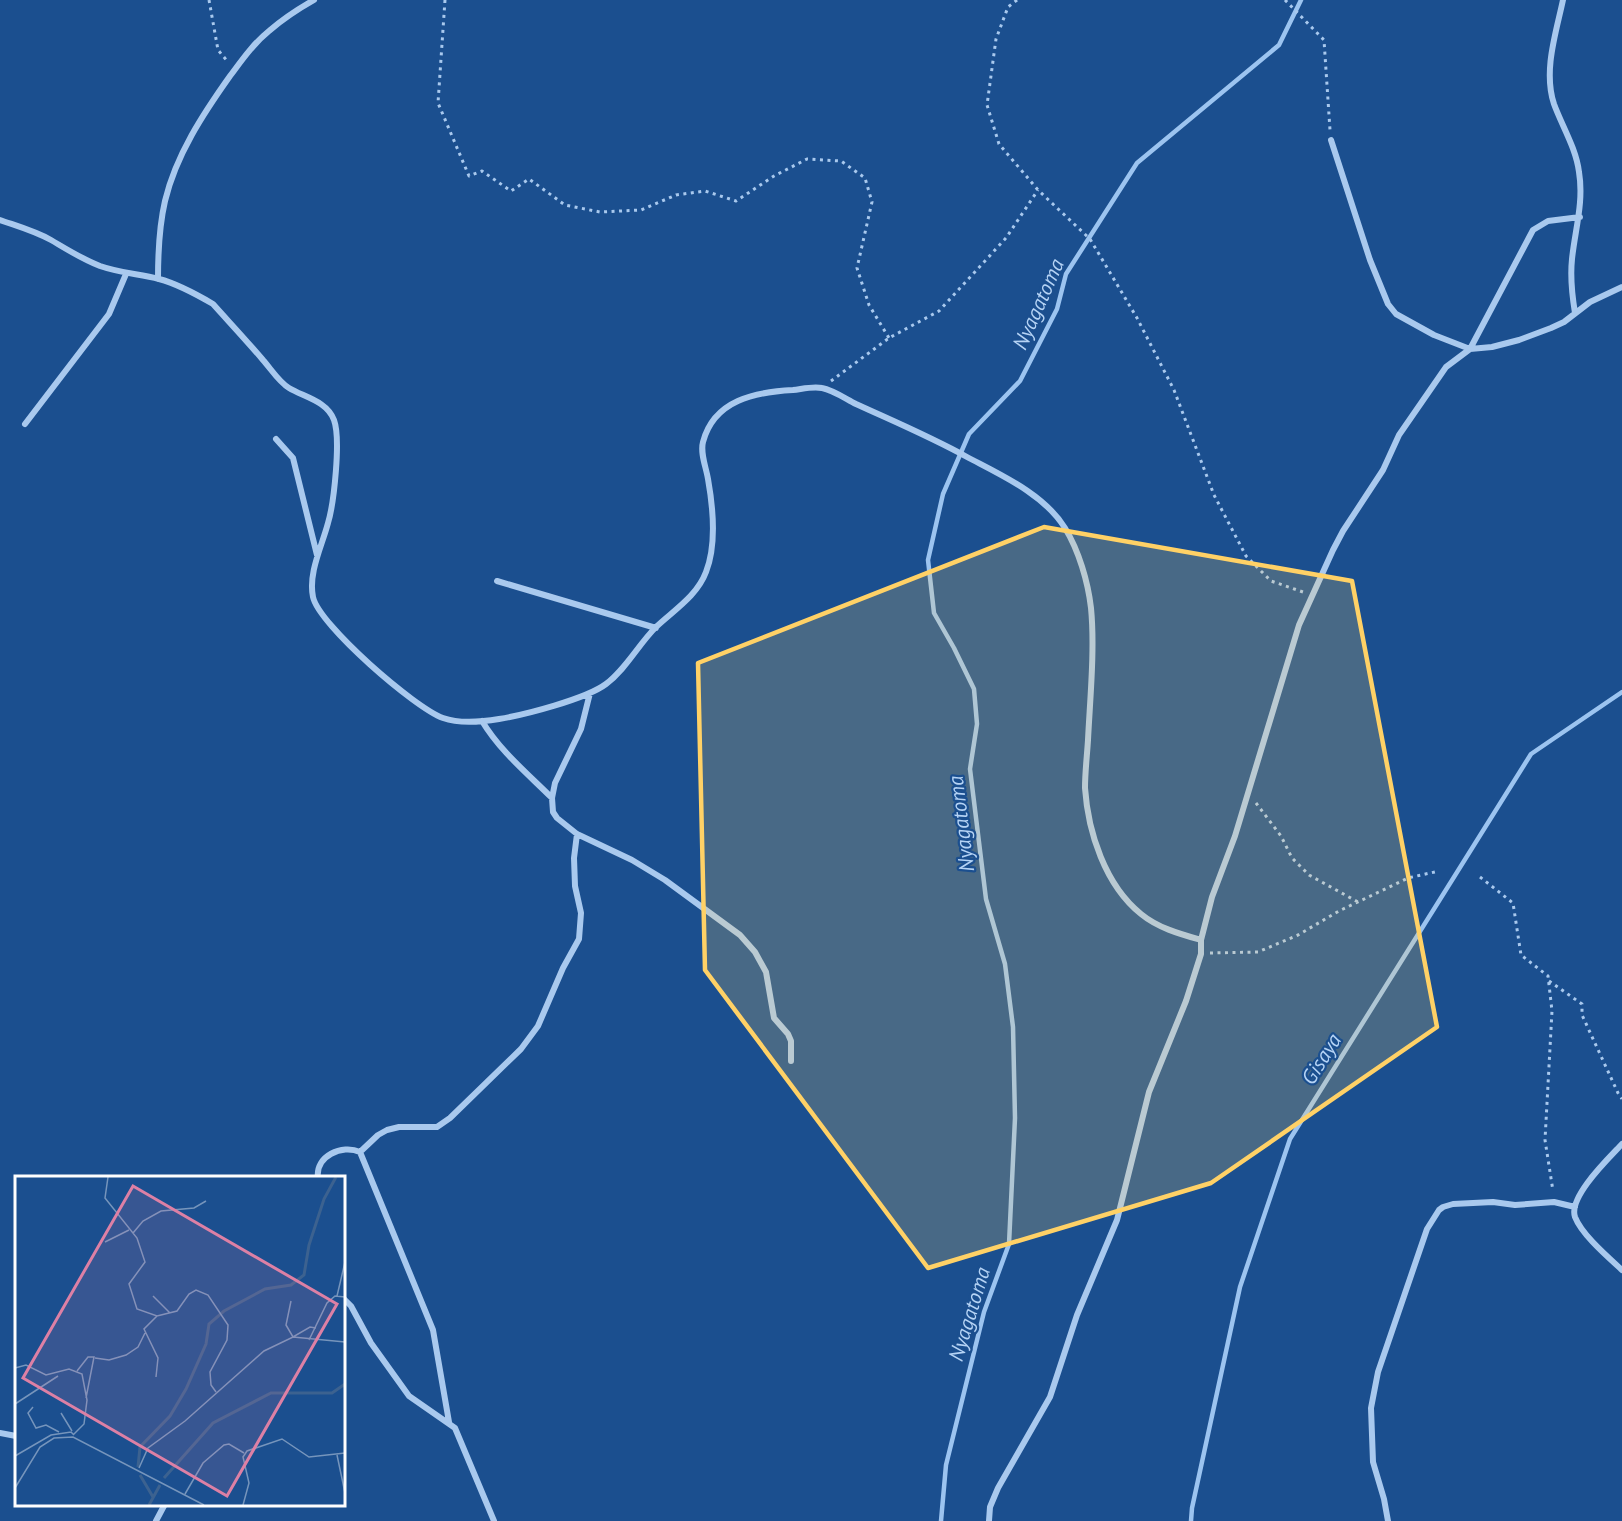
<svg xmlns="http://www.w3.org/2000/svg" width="1622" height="1521" font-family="'PT Sans',sans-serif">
	<rect width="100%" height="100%" fill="#1b4f8f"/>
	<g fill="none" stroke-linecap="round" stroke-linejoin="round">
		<path stroke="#9cc4f0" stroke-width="4.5" d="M941 1521 946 1465 984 1312 1009 1244 1015 1118 1013 1027 1005 964 986 899 970 769 977 724 974 689 954 648 934 613 928 560 943 494 969 434 1020 381 1057 309 1066 274 1137 163 1279 45 1301 0
			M1191 1521 1192 1508 1240 1287 1290 1139 1531 754 1622 692"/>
		<path stroke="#a9c9ee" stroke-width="3" stroke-dasharray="3 4.5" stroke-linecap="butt" d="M209 0 218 50 228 62
			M445 0 438 103 469 176 482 171 511 191 529 179 565 205 600 212 641 210 676 195 705 191 736 201 774 176 807 159 841 161 865 178 872 202 857 268 869 305 889 338
			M1017 0 1008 7 996 39 987 105 999 144 1038 190 1090 239 1137 318 1174 390 1214 495 1246 556 1271 581 1303 592
			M1285 0 1324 40 1330 130
			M831 381 889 338 939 311 1006 238 1038 190
			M1256 803 1281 836 1292 858 1309 875 1358 902
			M1480 877 1513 903 1521 955 1548 976 1552 1011 1545 1140 1553 1191
			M1210 953 1258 952 1298 935 1339 911 1408 878 1439 871
			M1549 981 1582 1004V1015L1618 1093 1622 1099"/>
		<path stroke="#a9c9ee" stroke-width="6" d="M1563 0C1556 33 1543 71 1554 104 1562 126 1576 148 1579 172 1584 202 1575 230 1572 259 1570 278 1572 295 1575 313
			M1331 140 1370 260 1388 304 1396 314 1434 335 1470 349 1533 230 1548 221 1580 217
			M0 220C17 226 35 231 51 240 68 250 82 259 100 266 120 273 139 274 159 279 178 284 196 294 213 304 230 323 247 341 263 360 271 369 279 382 289 388 304 397 327 401 334 420 341 439 334 503 328 523 322 546 308 573 313 597 319 625 415 708 443 718 460 724 481 722 499 719 524 715 586 699 606 684 626 669 638 645 656 627 674 610 697 596 706 572 717 544 713 507 708 479 706 467 700 453 703 442 714 400 755 392 793 390 802 389 813 386 822 388 833 390 846 399 856 404 893 421 931 437 967 457 1001 475 1044 494 1065 528 1079 551 1088 582 1091 608 1095 649 1090 699 1088 740 1087 756 1085 772 1085 788 1088 832 1105 885 1141 914 1158 928 1180 934 1201 940
			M158 279C158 253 159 227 165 201 176 155 203 114 230 76 242 60 253 44 269 31 283 19 298 9 314 0
			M25 424 109 314 126 274
			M276 439 293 458 317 555
			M497 581 656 628
			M590 693 581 729 555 783 552 798 553 812 557 818 577 834 632 860 665 880 740 935 755 952 766 972 774 1018 788 1034 791 1041V1061
			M482 721C500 751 527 773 552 798
			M1622 1144C1609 1158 1568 1197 1575 1217 1582 1235 1608 1257 1622 1270
			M360 1152 378 1135 387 1130 399 1127H437L450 1118 521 1049 538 1026 563 968 579 939 581 913 575 886 574 858 577 834
			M318 1178C315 1156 342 1144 360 1152L433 1330 449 1422
			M344 1299 351 1306 371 1343 409 1396 455 1428 494 1521
			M0 1433 16 1436
			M156 1521 165 1504
			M989 1521 990 1507 998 1488 1050 1397 1077 1315 1117 1220 1149 1092 1186 1001 1201 954V940L1212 897 1235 836 1299 625 1333 550 1343 531 1383 470 1399 435 1446 367 1470 349 1492 347 1519 340 1551 328 1564 322 1590 302 1622 287
			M1388 1521 1384 1499 1373 1462 1371 1408 1378 1372 1427 1229 1439 1210 1443 1207 1453 1204 1493 1202 1515 1205 1554 1202 1575 1207"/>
	</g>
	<path fill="#ffd166" fill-opacity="0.2" stroke="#ffd166" stroke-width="4.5" stroke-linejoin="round" d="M1044 527 1352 581 1437 1027 1211 1183 928 1268 705 970 698 663Z"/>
	<g text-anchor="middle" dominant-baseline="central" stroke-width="4.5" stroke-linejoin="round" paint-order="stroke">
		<g font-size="21" font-style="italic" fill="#b5d3f5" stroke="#1b4f8f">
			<text transform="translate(1038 304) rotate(-66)">Nyagatoma</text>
			<text transform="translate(961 824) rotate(-97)">Nyagatoma</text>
			<text transform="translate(1321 1059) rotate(-58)">Gisaya</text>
			<text transform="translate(969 1314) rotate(-73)">Nyagatoma</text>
		</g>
	</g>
	<g transform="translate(15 1176)">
		<rect width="330" height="330" fill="#1b4f8f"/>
		<path fill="none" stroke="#3c6290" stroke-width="3" d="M123 291 125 271 155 240 171 213 191 168 194 148 209 135 250 113 276 109 289 99 294 69 309 23 321 1M125 299 138 321M149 302 198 247 256 217H317L330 208M134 329 145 309"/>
		<path fill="none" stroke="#7695bc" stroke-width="1.5" d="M93 1 90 22 122 62 130 86 114 108 122 133 142 140 162 135 174 118 181 114 193 119 213 149 212 164 195 196 196 209 201 216M118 57 128 45 146 35 179 32 191 25M90 66 114 54M138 120 155 137M322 120 330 86M276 125 271 149 278 161 295 151 301 152M294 164 312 127 320 120 330 121M80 182 94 184 111 179 123 171 130 157M0 192 11 189 31 199 54 193 67 198 72 224 69 248 59 258M62 195 73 181H79L71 222M141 201 143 182 129 153 142 140M0 228 43 200M18 231 13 237 21 252 31 249 44 256M46 237 57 255M322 279 330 317M0 280 36 259 56 256 59 259M124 292 133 272 170 245 249 175 278 161 330 166M0 312 25 271 39 262 58 261 189 329M170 318 188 287 209 269 214 268 229 277M228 329 234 307 228 281 232 275 267 263 294 281 330 277"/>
		<path fill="#dd80a5" fill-opacity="0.15" stroke="#dd80a5" stroke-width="3" d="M118 10 322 128 212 320 8 202Z"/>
		<rect width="330" height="330" fill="none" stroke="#fff" stroke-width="3"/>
	</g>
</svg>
